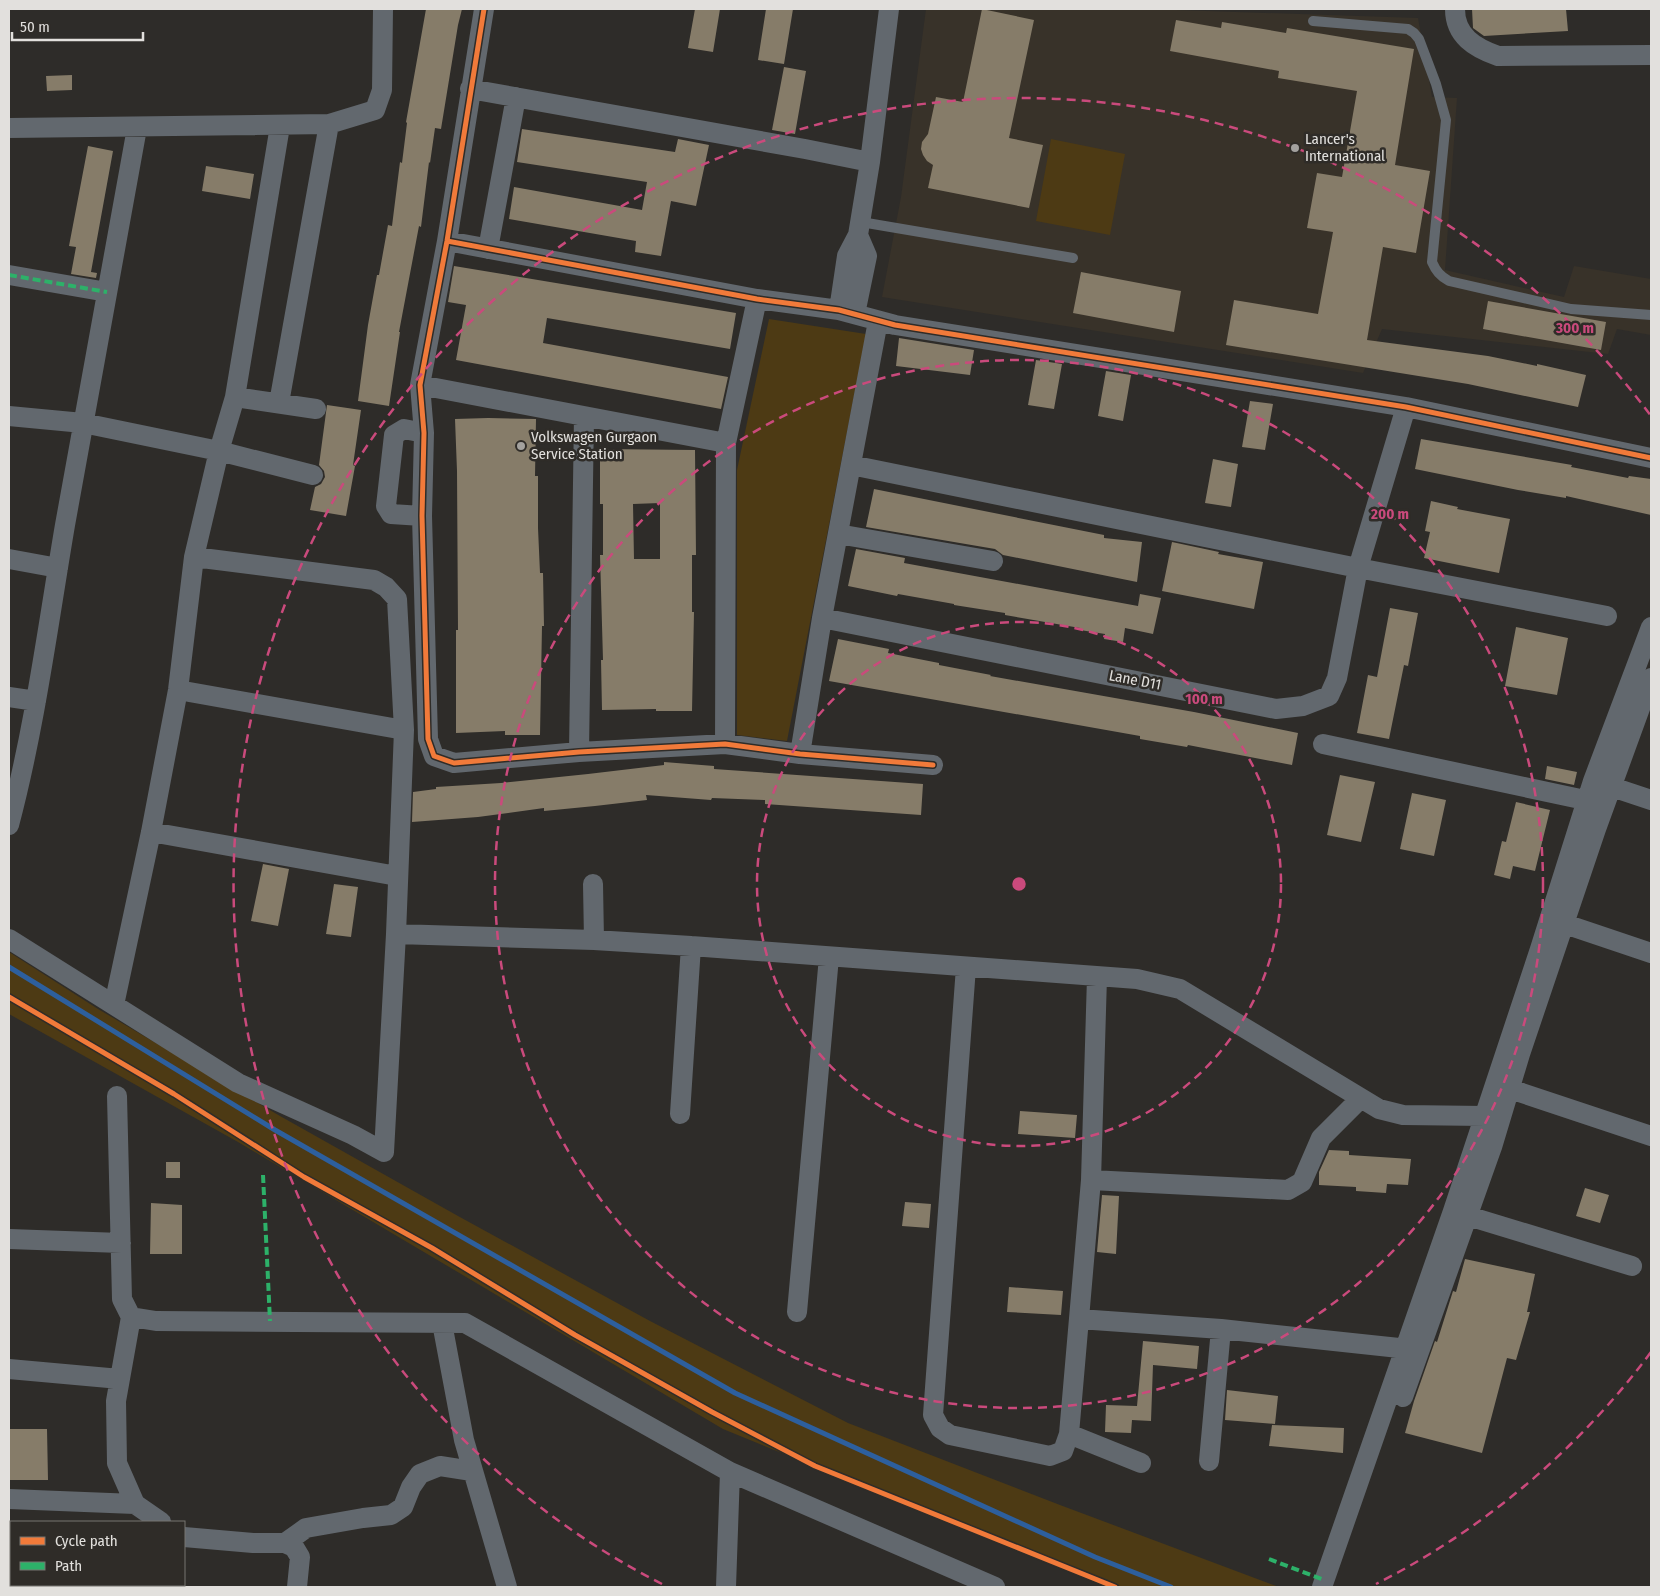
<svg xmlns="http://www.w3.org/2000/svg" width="1660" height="1596" font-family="'Fira Sans Condensed',sans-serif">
	<rect width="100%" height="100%" fill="#2e2c29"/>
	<path fill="#383229" d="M926 9H1148L1418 18 1432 97 1457 98 1445 270 1564 297 1574 266 1651 279V335L1617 329 1608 354 1382 329 1363 373 882 297 901 197Z"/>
	<path fill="#4d3a14" d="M1051 139 1125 154 1110 235 1036 221Z
		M769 319 866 334 787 741 737 735V470Z
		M9 952 98 1009 280 1116 458 1216 650 1321 848 1423 1060 1505 1279 1587H1109L723 1429 238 1142 9 1014Z"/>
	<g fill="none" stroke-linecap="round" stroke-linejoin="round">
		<path stroke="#2d5f9d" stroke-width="5" d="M9 967 275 1130 735 1393 1095 1557 1171 1587"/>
	</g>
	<path fill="#867c69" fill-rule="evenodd" d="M426 9H462L458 25 441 129 435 128 430 163 429 162 421 227 419 226 399 332H400L389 406 358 401 368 325 377 275H379L388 225 392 226 400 162 402 163 407 123 406 122Z
		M695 9H720L713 52 688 48Z
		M766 9H793L784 64 758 60Z
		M982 9 1034 20 1009 138 1043 145 1029 208 928 188 933 165 927 161 923 155 921 149 922 142 928 134 936 97 963 102Z
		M1472 9H1566L1568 31 1484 36 1473 28Z
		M1176 20 1221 28 1222 22 1286 33 1287 28 1414 49 1395 165 1430 171 1416 253 1383 247 1367 340 1488 356 1537 366V364L1586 375 1578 407 1468 384 1226 345 1234 300 1318 314 1333 232 1307 228 1317 173 1342 177 1357 91 1278 78 1279 71 1170 51Z
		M784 67 806 71 795 134 772 130Z
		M72 75V90L47 91 46 76Z
		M522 129 675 152 678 139 709 145 696 206 671 201 661 256 635 252 636 241 509 219 514 187 642 210 647 182 517 162Z
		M88 146 113 151 91 272 97 273 96 278 71 274 76 247 69 246Z
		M206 166 254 174 250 199 202 191Z
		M454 266 736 313 730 349 547 318 543 343 728 377 721 409 456 360 466 305 448 302Z
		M1081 272 1181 291 1174 332 1073 313Z
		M1488 301 1606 322 1601 350 1483 329Z
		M899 338 974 350 970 375 896 366Z
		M1036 360 1062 364 1054 409 1028 405Z
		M1106 371 1131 375 1123 421 1098 416Z
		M1250 401 1273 404 1265 450 1242 447Z
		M327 405 361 410 353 465 355 466 346 516 310 510 315 487 321 484 325 477 324 471 319 465Z
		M488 418 536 419 535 476H538V528L540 573H543L544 626H542L540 735H505V731L456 733V630H458L457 471 455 419Z
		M1421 439 1572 465 1571 467 1628 478 1629 476 1651 479V515L1566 496V498L1518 490 1415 469Z
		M600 449 695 450 696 555H692V612H694L692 711H656V709L602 710 601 660H603L600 555H603V504H600ZM660 503V559H634L633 504Z
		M1213 459 1238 464 1231 507 1205 503Z
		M874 489 1104 535V538L1142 542 1137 582 1003 555 995 549 866 527Z
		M1431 501 1458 507 1457 509 1510 519 1499 573 1424 558 1430 532 1425 531Z
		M1172 542 1219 552 1218 554 1263 562 1254 609 1162 591Z
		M856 549 905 558 904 563 1138 606 1140 594 1161 598 1153 634 1125 628 1123 642 1104 639 1105 634 1080 630V628L1005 615V613L954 605V604L898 594 897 596 848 586Z
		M1390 608 1418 613 1408 666 1404 665 1389 739 1357 733 1368 675 1377 677Z
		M1516 627 1568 638 1557 695 1505 686Z
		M838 639 889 649 888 653 939 663V665L991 675 990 676 1194 712 1298 733 1292 765 1188 745 1187 747 1140 739V736L829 681Z
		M664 762 714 766V769L923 784 921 815 765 804V800L712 798 711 800 646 795 647 800 595 806 544 811V808L478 817 412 822 413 792 436 789V787L501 783 588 774 664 765Z
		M1547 766 1577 772 1574 785 1545 779Z
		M1340 775 1375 782 1361 842 1327 835Z
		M1412 793 1446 800 1434 856 1400 849Z
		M1516 802 1550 810 1535 871 1513 866 1510 879 1494 875 1502 841 1506 842Z
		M263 864 289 869 278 926 251 921Z
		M334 884 358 887 351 937 326 934Z
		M1020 1111 1077 1115 1075 1138 1018 1134Z
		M1329 1150 1349 1151V1155L1411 1159 1408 1185 1387 1184 1386 1193 1356 1191V1187L1319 1185V1172Z
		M166 1162H180V1178H166Z
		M1585 1188 1609 1195 1600 1223 1576 1216Z
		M1102 1195 1119 1196 1116 1254 1097 1252Z
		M905 1202 931 1204 929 1228 902 1226Z
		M151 1203 182 1205V1254H150Z
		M1465 1259 1535 1274 1527 1312H1530L1516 1360 1507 1358 1482 1453 1405 1433 1414 1401 1435 1341 1437 1342 1453 1291 1456 1292Z
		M1009 1287 1063 1291 1061 1315 1007 1312Z
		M1143 1341 1199 1346 1197 1369 1153 1365 1151 1421 1132 1420 1131 1433 1105 1432 1106 1405 1137 1406Z
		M1227 1390 1278 1396 1275 1424 1225 1420Z
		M1272 1425 1344 1428 1343 1453 1269 1446Z
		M9 1429H47L48 1480H9Z"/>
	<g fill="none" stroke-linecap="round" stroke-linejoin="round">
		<path stroke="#62686e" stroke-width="10" d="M1313 21 1408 29 1414 33 1419 39 1436 84 1446 120 1432 262C1436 271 1440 276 1449 281L1571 309 1651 315
			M861 222 1073 258"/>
		<path stroke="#62686e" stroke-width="20" d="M484 9 447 241 420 385 424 433 422 516 428 739 434 756 454 763 579 752 725 744 800 754 933 765
			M1455 9C1455 36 1475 48 1498 56L1651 55
			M470 89 805 149 870 162
			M9 128 329 124 375 110 382 90 383 9
			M447 241 757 299 839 310 895 325 1406 407 1651 458
			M488 249 516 97
			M9 275 107 292
			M839 310 847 256 858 235 870 162 889 9
			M855 314 867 256 858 235
			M420 385 726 443
			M235 397 316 409
			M279 403 329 124
			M9 416 83 423 219 451 313 475
			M851 465 1358 568 1607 616
			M422 516 391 514 386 506 394 435 404 429 424 433
			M838 534 993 561
			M9 559 58 568
			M822 618 1276 709 1303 706 1329 696 1337 678 1358 568 1406 407
			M178 690 404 730
			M9 697 36 701
			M725 744 726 443 757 299
			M1323 744 1599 803
			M579 752 584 416
			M800 754 822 618 878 321
			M1600 783 1651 800
			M9 825C35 727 48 625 65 525 88 392 113 260 137 128
			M151 832 397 876
			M593 884 594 940
			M1553 920 1651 953
			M396 934 594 940 691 946 1137 979 1180 989 1379 1109 1403 1115 1485 1116
			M9 939 238 1083 353 1135 384 1152 396 934 404 730 397 599 386 587 374 580 194 557
			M966 967 933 1415 940 1428 950 1435 1050 1456 1063 1451 1069 1434
			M1097 977 1091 1180 1069 1434 1141 1463
			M114 1005 151 832 178 690 194 557 219 451 235 397 280 126
			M1498 1085 1651 1136
			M117 1096 122 1299 131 1317 156 1321 465 1323 730 1472 995 1587
			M680 1114 691 946
			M1091 1180 1288 1190 1302 1182 1321 1138 1360 1099
			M1455 1212 1632 1266
			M9 1239 121 1243
			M797 1312 829 957
			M131 1317 116 1401 117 1463 135 1504 161 1522
			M1079 1319 1221 1329 1418 1350
			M442 1323 464 1440 507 1587
			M9 1369 120 1379
			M1403 1397 1492 1147 1520 1054 1596 829 1651 678
			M1209 1461 1221 1329
			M9 1499 135 1504
			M184 1537 253 1543H285L294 1547 300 1557 297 1587
			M285 1543 306 1528 363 1518 391 1515 403 1507 411 1487 420 1474 440 1466 472 1471
			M726 1587 730 1472
			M1322 1587 1453 1211 1540 949 1593 781 1651 627"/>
		<path stroke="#2db169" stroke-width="4" stroke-dasharray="8 4" stroke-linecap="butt" d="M9 275 107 292
			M263 1175 270 1321
			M1269 1559 1324 1580"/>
		<defs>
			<path id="cycleway" d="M484 9 447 241 420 385 424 433 422 516 428 739 434 756 454 763 579 752 725 744 800 754 933 765
				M447 241 757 299 839 310 895 325 1406 407 1651 458
				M9 997 174 1094 304 1177 432 1248 575 1335 712 1412 815 1466 1115 1587"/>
		</defs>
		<use href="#cycleway" stroke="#2f2c28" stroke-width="8"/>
		<use href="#cycleway" stroke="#f17a3a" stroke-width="5"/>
	</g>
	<g fill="none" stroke="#ca4a7c" stroke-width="2.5" stroke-dasharray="9 6">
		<circle cx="1019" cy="884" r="262"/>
		<circle cx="1019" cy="884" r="524"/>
		<path d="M1651 1352A786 786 0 0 1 1376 1584M662 1584A786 786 0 1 1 1651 416"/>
	</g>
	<g fill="#a3a19e" stroke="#2f2c28" stroke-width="2">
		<circle cx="1295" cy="148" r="5"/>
		<circle cx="521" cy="446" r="5"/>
	</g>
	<g text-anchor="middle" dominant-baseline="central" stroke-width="5" stroke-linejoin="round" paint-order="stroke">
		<g font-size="15" fill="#e2e0dd" stroke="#2f2c28" text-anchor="start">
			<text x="1305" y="139">Lancer's<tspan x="1305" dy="17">International</tspan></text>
			<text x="531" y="437">Volkswagen Gurgaon<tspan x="531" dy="17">Service Station</tspan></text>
		</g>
		<g font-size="15" fill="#e2e0dd" stroke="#2f2c28">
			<text transform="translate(1135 680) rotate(11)">Lane D11</text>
		</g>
	</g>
	<circle cx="1019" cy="884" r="8" fill="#ca4a7c" stroke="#2f2c28" stroke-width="2.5"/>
	<g font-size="15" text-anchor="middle" font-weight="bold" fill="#ca4a7c" stroke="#2f2c28" stroke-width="5" stroke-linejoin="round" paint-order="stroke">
		<text x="1575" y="333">300 m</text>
		<text x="1390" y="519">200 m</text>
		<text x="1204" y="704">100 m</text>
	</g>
	<rect width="1660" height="1596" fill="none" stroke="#e2e0dd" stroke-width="20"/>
	<rect x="10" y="1521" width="175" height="65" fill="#2f2c28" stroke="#777470"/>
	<rect x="20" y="1537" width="25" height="8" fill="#f17a3a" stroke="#777470"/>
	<text x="55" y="1546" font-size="15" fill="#e2e0dd">Cycle path</text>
	<rect x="20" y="1562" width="25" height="8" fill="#2db169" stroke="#777470"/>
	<text x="55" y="1571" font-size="15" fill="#e2e0dd">Path</text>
	<path d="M12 32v8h131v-8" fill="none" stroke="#e2e0dd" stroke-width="2.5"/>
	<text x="20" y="32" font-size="15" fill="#e2e0dd" stroke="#2f2c28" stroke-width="4" paint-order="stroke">50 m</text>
</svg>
